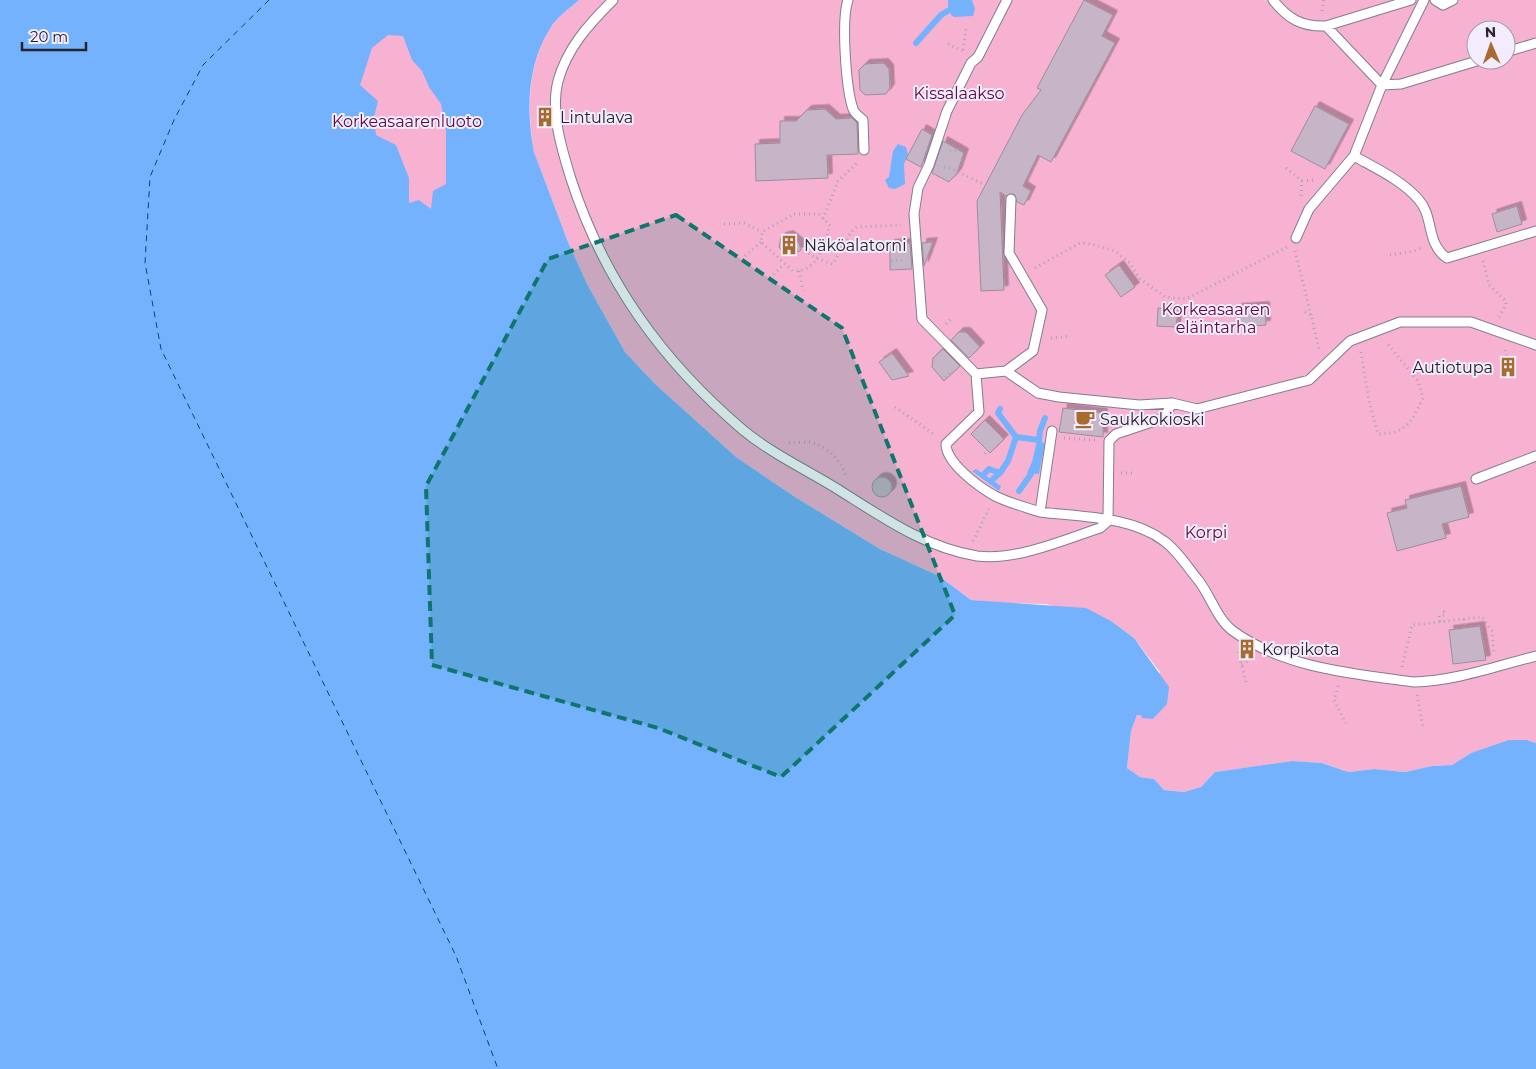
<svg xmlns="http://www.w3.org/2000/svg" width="1536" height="1069" font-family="Montserrat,sans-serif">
	<defs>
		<filter id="shadow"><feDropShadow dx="4.5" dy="-4.5" stdDeviation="0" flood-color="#0004"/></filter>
	</defs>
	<rect width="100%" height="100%" fill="#f2ecfe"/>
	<path fill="#f7b2d1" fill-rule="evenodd" d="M332 0 492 70 417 275Z
		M579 0H1536V743L1527 740 1471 753 1452 765 1432 766 1405 772 1374 769 1348 772 1322 763 1292 761 1215 772 1201 787 1184 792 1164 790 1154 779 1140 777 1127 768 1131 731 1137 715H1141L1160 672 1134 638 1111 621 1046 604 1005 603 971 600 939 576 880 549 795 497 736 457 654 383 625 352 587 284 568 242 534 152C527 110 527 64 551 27 557 17 570 8 579 0ZM1476 30H1506V60H1476Z"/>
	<path fill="#74b2fe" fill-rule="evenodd" d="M0 0H579C570 8 557 17 551 27 527 64 526 110 534 152L568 242 587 284 625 352 654 383 736 457 795 497 880 549 939 576 971 600 1086 608 1111 621 1134 638 1169 687 1167 704 1153 719 1142 718 1141 715H1137L1131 731 1127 768 1140 777 1154 779 1164 790 1184 792 1201 787 1215 772 1292 761 1322 763 1348 772 1374 769 1405 772 1432 766 1452 765 1471 753 1509 740H1527L1536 743V1069H0ZM388 35 403 36 412 60 422 71 429 87 441 104 446 131V184L433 191 431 209 419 200 409 203V178L396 145 376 135 374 117 378 101 360 85 372 48Z
		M948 0H972L975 9 973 16 954 17 951 15 950 7H948Z
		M898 144 906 147 908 155 904 164 905 184 895 189 889 188 885 180 889 177 893 151Z
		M1039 442 1045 443 1039 474 1027 473 1032 462 1036 445Z
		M976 469 1001 486 999 491 972 471Z"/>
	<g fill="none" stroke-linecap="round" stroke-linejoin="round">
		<path stroke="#74b2fe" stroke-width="6" d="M916 43 941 15 951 9
			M1000 409 998 413 1016 437 1039 440
			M1039 442 1040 431 1045 418
			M984 474 989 469 1000 473 1008 461 1016 437
			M992 480 1000 473
			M1019 491 1031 474"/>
		<path stroke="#004486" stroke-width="1" stroke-dasharray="6 5" stroke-linecap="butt" d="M269 0 203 65 174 120 150 177 145 263 161 349 456 956 498 1069"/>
	</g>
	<path fill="#c6b5c6" stroke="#9c8c9c" filter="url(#shadow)" d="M1084 0 1113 15 1102 36 1115 43 1051 162 1038 155 1023 186 1031 191 1024 205 1017 202 1014 194 1006 196 1000 192 1004 290 981 291 977 201 1022 115 1041 90 1037 88Z
		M884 63 889 69 890 88 886 94 865 95 860 90 859 70 865 64Z
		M1315 106 1349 124 1325 169 1291 151Z
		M825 109 836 119 852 118 857 123 858 154 827 155 828 178 756 181 755 144 780 143V121H796L807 110Z
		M922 129 932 135 921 167 906 159Z
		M943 141 964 153 957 173 949 182 932 173Z
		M1517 206 1522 224 1497 232 1492 214Z
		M789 235 799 243 801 250 794 254H784L779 247 781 237Z
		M933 242 924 266 922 243Z
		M910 243 912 269 890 270V244Z
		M1119 265 1135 287 1121 297 1105 275Z
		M1265 306 1266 325 1239 327 1237 308Z
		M1158 308 1178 310 1176 327 1157 326Z
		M959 332H966L980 347 969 358 951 340Z
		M943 349 960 366 944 381 932 367 933 358Z
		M892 353 909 376 892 380 879 362Z
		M1063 408 1103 413V437L1059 432Z
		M985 420 1004 439 990 453 971 434Z
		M872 487a10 10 0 1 1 20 0a10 10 0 1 1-20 0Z
		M1461 486 1469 517 1442 524 1446 538 1397 551 1387 513 1407 508 1405 500Z
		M1480 626 1486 660 1453 664 1449 630Z"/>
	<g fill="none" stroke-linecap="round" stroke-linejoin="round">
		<defs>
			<path id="lane" d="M613 0C589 24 567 48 558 81 550 112 562 150 571 179 604 281 662 361 743 430 772 454 807 470 839 490 882 517 926 548 977 556 1016 561 1063 540 1100 528L1108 521 1109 441 1116 434 1164 418 1172 403
				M848 0C841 20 846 89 853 109 854 113 860 117 863 120L864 150
				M1007 0 978 57 971 63 947 111 929 165 918 188 914 214 922 319 976 374 1006 371 1038 393 1059 397 1139 405 1172 403 1197 409 1309 380 1350 341 1400 322H1471L1536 345
				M1273 0C1288 19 1302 27 1326 26L1411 0
				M1424 0 1382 85 1401 84 1480 60
				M1435 0 1443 5 1453 0
				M1326 26 1382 85 1354 156C1375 168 1402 180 1419 200 1434 217 1426 244 1447 258L1536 231
				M1506 52 1536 43
				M1296 238 1309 209 1354 156
				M1006 371 1033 351 1042 310 1009 253 1011 199
				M976 374 979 412 946 444C946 463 979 487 995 496 1009 503 1025 507 1040 512
				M1052 431 1040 512C1080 517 1131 516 1164 541 1178 551 1188 568 1199 581 1211 597 1217 619 1233 631 1284 668 1354 674 1414 682 1455 681 1496 666 1536 656
				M1476 479 1536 456"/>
		</defs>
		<use href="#lane" stroke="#837c90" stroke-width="11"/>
		<path stroke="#a8a3b1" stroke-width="3" stroke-dasharray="1 4" stroke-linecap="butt" d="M1322 11 1324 0
			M948 44 964 51
			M963 50 966 29
			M950 151H957
			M944 167 952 169 985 185
			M1286 168 1302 181
			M1301 196 1302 181 1315 180
			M794 214H819L830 226C823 245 818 272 793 271L761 242 762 232Z
			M823 219 838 181 857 163
			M724 224 744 223 762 232
			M800 248 818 259 833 264 851 232 857 227 901 225
			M1295 251 1311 315
			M1390 255 1414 251 1421 248
			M745 256 761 242
			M891 261 903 260
			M1483 261 1489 285 1506 301V305L1499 317
			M1035 268 1080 243 1092 244 1115 251 1130 263 1139 278 1165 297 1186 299 1287 247
			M799 271 803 291
			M770 278 784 264
			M1305 312 1311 315 1319 349
			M946 324 952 318
			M1051 338 1071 336
			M1505 350 1507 358
			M1361 352 1369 401 1378 434C1408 433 1411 422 1423 398L1418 381 1387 343
			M945 377 952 371
			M895 407 935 435
			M1064 438 1095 440
			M789 443C795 443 803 442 809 442 826 445 842 460 846 477
			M985 454 987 451
			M1121 473H1134
			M973 541 989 509
			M1464 619 1465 628
			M1440 622 1439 616 1445 615 1444 612H1440
			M1238 652 1247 685
			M1242 665 1252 658
			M1402 667 1412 625 1482 617 1492 631 1494 654
			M1338 686 1334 700 1346 723
			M1417 695 1423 727"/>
		<use href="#lane" stroke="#fff" stroke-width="9"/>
	</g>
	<path fill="#0f766e" fill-opacity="0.2" stroke="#0f766e" stroke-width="4" stroke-dasharray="10 6" stroke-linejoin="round" d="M676 215 842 328 955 615 781 777 658 728 432 665 426 486 548 259Z"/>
	<defs>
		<symbol id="building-bare" viewBox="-9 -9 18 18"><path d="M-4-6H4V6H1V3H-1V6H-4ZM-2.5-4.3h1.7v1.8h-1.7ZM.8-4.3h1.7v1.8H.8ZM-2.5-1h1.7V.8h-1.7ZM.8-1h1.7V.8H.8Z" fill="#a86b2f" stroke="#f2ecfe" stroke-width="2.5" paint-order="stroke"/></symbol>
		<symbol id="cafe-bare" viewBox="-9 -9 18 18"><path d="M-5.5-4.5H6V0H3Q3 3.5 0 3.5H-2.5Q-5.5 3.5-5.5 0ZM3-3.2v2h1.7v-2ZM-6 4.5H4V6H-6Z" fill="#a86b2f" stroke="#f2ecfe" stroke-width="2.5" paint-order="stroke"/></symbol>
	</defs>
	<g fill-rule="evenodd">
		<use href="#building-bare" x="531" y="103" width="28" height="28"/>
		<use href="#building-bare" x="775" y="231" width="28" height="28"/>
		<use href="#building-bare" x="1494" y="353" width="28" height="28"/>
		<use href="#cafe-bare" x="1071" y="405" width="28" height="28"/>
		<use href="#building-bare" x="1233" y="635" width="28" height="28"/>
	</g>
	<g text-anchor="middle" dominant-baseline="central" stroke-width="4" stroke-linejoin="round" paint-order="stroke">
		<g font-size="16" fill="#5f0a3d" stroke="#f2ecfe">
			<text x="959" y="93">Kissalaakso</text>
			<text x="407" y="121">Korkeasaarenluoto</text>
			<text x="1216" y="309">Korkeasaaren<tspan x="1216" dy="18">eläintarha</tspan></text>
			<text x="1206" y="532">Korpi</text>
		</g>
		<g font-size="16" fill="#27242c" stroke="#f2ecfe" text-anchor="start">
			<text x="560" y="117">Lintulava</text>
			<text x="804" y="245">Näköalatorni</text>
			<text x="1493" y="367" text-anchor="end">Autiotupa</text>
			<text x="1100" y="419">Saukkokioski</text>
			<text x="1262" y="649">Korpikota</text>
		</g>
	</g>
	<g transform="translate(1491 45) rotate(358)"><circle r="24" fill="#f2ecfe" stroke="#a19caa"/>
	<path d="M0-4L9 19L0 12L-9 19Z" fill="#a86b2f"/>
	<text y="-8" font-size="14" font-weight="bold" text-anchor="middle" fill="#27242c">N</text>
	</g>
	<path d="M22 42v8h64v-8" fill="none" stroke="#27242c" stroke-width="2.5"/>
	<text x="30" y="42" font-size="15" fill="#27242c" stroke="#f2ecfe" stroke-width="4" paint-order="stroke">20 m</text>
</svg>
